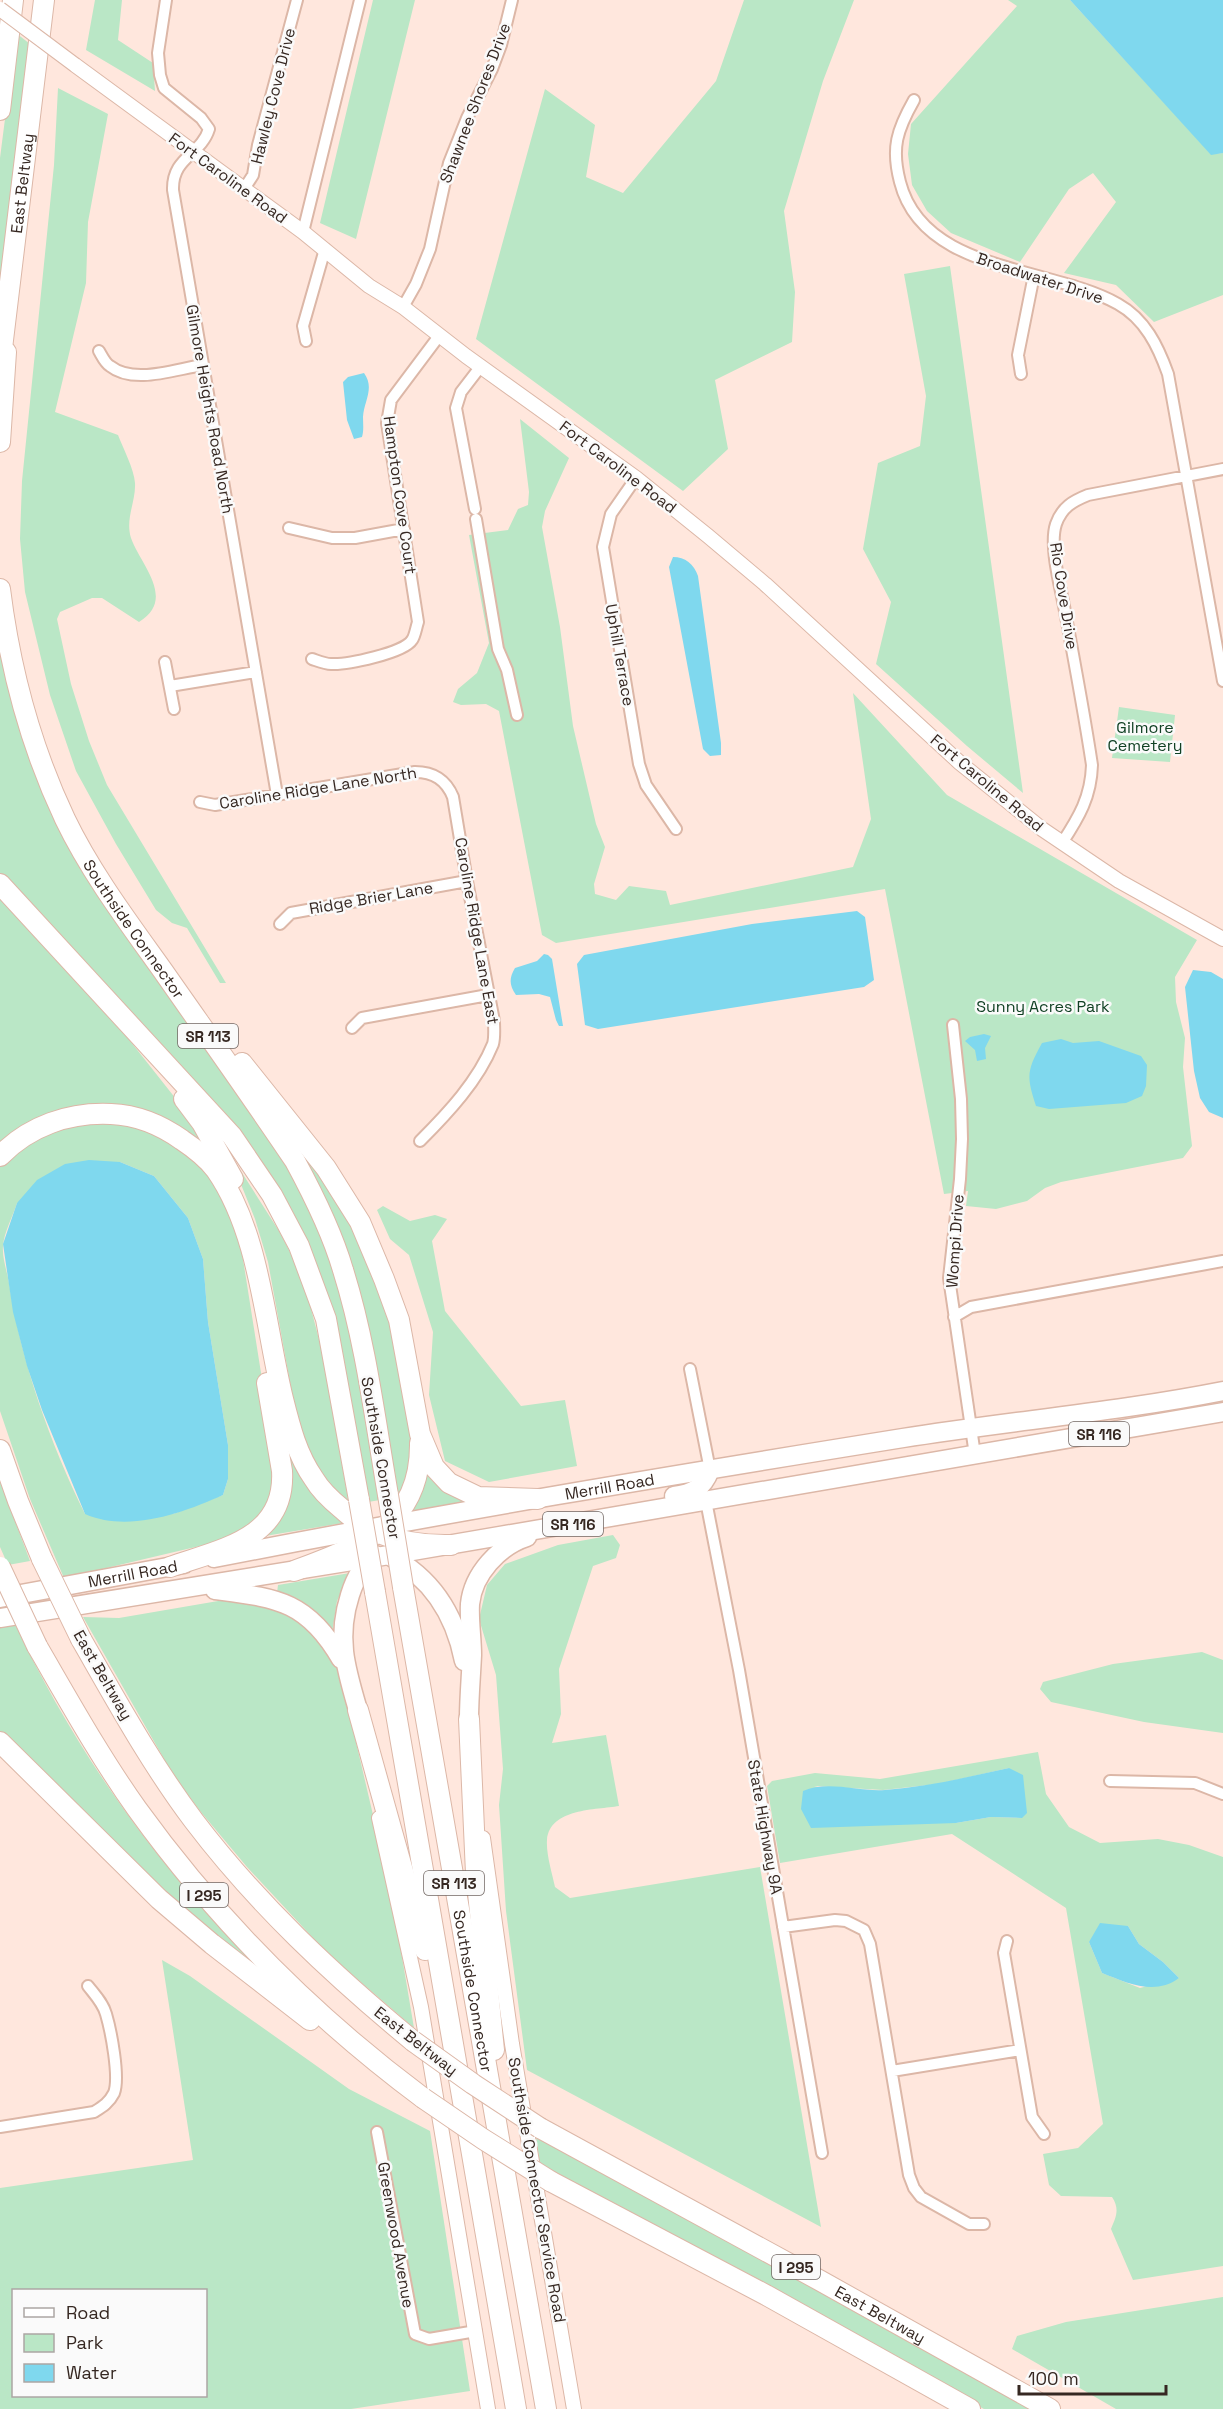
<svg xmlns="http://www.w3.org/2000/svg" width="1223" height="2409" font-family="'Space Grotesk',sans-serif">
	<rect width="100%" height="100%" fill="#ffe7dd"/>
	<path fill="#bae7c6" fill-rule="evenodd" d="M95 0H122L118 40 153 63 155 91 86 50Z
		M373 0H415L356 239 320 223Z
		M744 0H854L823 81 784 211 795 292 792 342 715 380 728 449 683 491 476 339 545 89 595 125 586 177 623 193 716 81Z
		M1008 0H1070L1211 154 1223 153V295L1154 322 1116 285 1064 273 1116 202 1093 173 1069 189 1020 262 951 233 927 211 912 185 908 154 911 124 1017 6Z
		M16 33 30 44 0 303V158Z
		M58 88 108 114 88 222 86 283 55 412 118 435C123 448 134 469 135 483 136 501 125 519 131 538 140 564 177 599 139 622L102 598H92L60 612 57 619 71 684 89 741 107 785 226 983H220L187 928 172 923 156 910 116 844 76 771 50 695 25 592 20 539 22 481 54 165Z
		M950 266 1023 793 967 746 876 664 891 602 863 549 878 463 920 446 926 396 904 274Z
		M520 419 569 458 545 511 542 527 560 627 573 726 596 824 605 847 594 884 595 894 616 900 629 886 666 891 670 905 853 867 871 819 853 693 947 795 1197 940 1175 977 1176 1002 1185 1038 1183 1067 1192 1146 1183 1158 1061 1182 1045 1188 1027 1201 996 1209 966 1206 968 1191 944 1194 885 889 556 943 542 935 499 711 486 704 461 705 453 702 458 689 477 673 489 643 469 535 508 530 518 509 528 505 529 492Z
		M0 649 73 855 104 905 294 1175 326 1245 350 1325 380 1500 368 1502 291 1215 0 873Z
		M1119 707 1175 715 1170 762 1112 758Z
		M0 899 123 1032 176 1099 209 1148 124 1109 0 1148Z
		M75 1120 144 1125 204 1165 232 1216 242 1253 275 1461 274 1497 256 1522 221 1541 64 1578 30 1499 0 1411V1164L12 1151ZM120 1162 154 1176 188 1218 203 1259 208 1322 228 1445V1479L223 1495 173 1514H85C50 1443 21 1361 9 1283 7 1271 2 1258 3 1246 4 1232 13 1216 17 1203Z
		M287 1127 343 1206 390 1315 414 1445 413 1453 399 1502 384 1416Z
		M237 1165 279 1231 293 1258 307 1293 324 1359 350 1511 311 1467 296 1415 268 1262 255 1219 234 1167Z
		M383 1206 410 1221 435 1215 447 1219 432 1241 445 1311 521 1406 565 1400 577 1466 489 1482 445 1461 429 1395 433 1332 409 1255 390 1239 377 1210Z
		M288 1457 291 1458C303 1484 320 1504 343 1523L265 1536 262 1533Z
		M426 1472 471 1502 410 1514 419 1494Z
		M0 1481 30 1561 8 1565 0 1547Z
		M613 1535 620 1545 616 1558 593 1566 559 1669 561 1714 552 1743 606 1735 619 1806C596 1810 550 1808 547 1840 546 1854 552 1873 555 1887L570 1898 760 1867 821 2227 527 2070 506 1911 499 1805 503 1769 496 1675 479 1619 487 1585 505 1564 558 1545Z
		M350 1573 337 1601 332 1633 277 1593 278 1585Z
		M224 1600 255 1601 307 1623 338 1665 391 1892 414 2028 327 1953 247 1867 200 1811 172 1773 83 1617 119 1618Z
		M14 1622C62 1723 123 1818 197 1901 222 1930 249 1957 275 1985L230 1953 0 1735V1624Z
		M1202 1652 1223 1660V1733L1144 1722 1051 1702 1040 1689 1043 1682 1113 1664Z
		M1038 1752 1046 1794 1069 1827 1100 1843 1158 1839 1189 1845 1223 1857V2266L1133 2280 1111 2229C1116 2217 1120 2209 1112 2197L1061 2196 1049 2185 1043 2154 1078 2148 1103 2124 1066 1908 952 1834 780 1863 767 1786 772 1781 815 1773 880 1779ZM1009 1768 1022 1818 991 1817 956 1823 814 1786 883 1790 938 1784ZM1128 1926 1139 1944 1163 1962 1179 1978 1140 1988 1102 1973 1089 1942Z
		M162 1960 190 1976 349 2089 430 2131 470 2391 351 2409H0V2188L193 2160ZM14 2290H206V2396H14Z
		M536 2136 1037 2409H984L540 2165Z
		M1223 2297V2409H1116L1012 2349 1017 2336 1066 2322Z"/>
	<path fill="#7fd8ee" d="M1070 0H1223V153L1211 155Z
		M364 373C375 388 364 401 363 417 363 424 364 430 362 437L354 439 347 420 343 382 348 377Z
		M673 557C685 557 694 564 698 576L721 743V755L710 756 703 749 669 567Z
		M857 911 865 917 874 980 864 987 598 1029 585 1025 577 964 584 955 752 924Z
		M544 954 548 955 552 959 563 1026H559L556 1020 550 997 539 994 516 995C509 985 509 978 515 968L537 961Z
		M1193 970 1211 972 1223 979V1118L1209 1112 1200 1098 1194 1071 1185 987Z
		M984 1034 991 1036 985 1048 986 1059 977 1061 975 1050 965 1041 970 1037Z
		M1061 1039 1073 1043 1099 1041 1141 1056 1147 1065 1146 1086 1142 1096 1126 1103 1049 1109 1036 1106C1026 1076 1027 1070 1042 1043Z
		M89 1160 120 1162 154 1176 188 1218 203 1259 208 1322 228 1445V1479L223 1495C183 1513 128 1533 85 1514L42 1410 27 1366 13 1312 3 1244 17 1203 37 1180 65 1164Z
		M1009 1768 1023 1775 1027 1813 1022 1818 991 1817 956 1823 811 1828 801 1809 803 1791C828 1780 859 1792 885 1790 927 1787 968 1777 1009 1768Z
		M1100 1923 1128 1926 1139 1944 1163 1962 1179 1978C1155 1996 1127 1983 1102 1973L1089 1942Z"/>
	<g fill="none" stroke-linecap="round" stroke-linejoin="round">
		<defs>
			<path id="minor" d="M166 0 158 53 160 75 164 88 201 118 209 129C201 155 172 157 173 190L277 795
				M914 100C897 130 891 148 900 182 923 273 1051 266 1118 304 1145 319 1158 346 1168 374L1223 681
				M244 189 253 175 258 145 297 0
				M303 232 360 0
				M403 307 416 284 430 249 449 163 467 118 492 69 501 45 512 0
				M306 341 303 326 325 249
				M99 351C102 356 105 363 110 366 134 385 175 369 203 365
				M1021 374 1018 355 1034 275
				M636 478 611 514 603 547 639 764 646 785 676 829
				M475 509 456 408 461 392 481 366
				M476 519 498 649 507 670 517 715
				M289 528 332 538H355L404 529
				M312 659C318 661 325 664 331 664 346 665 404 653 412 640 415 636 416 628 418 622L387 423 391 400 439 336
				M165 662 174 709
				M170 686 256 672
				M200 802 215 805 415 772C434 772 446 780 453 797L467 881 494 1021C494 1028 495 1037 493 1044 478 1081 448 1113 420 1141
				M1062 843C1079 817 1091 797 1092 765 1084 712 1074 659 1064 606 1060 585 1049 545 1056 524 1062 507 1073 501 1088 495L1223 469
				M280 924 291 913 467 881
				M953 1025 961 1099 962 1139 960 1179 949 1278 975 1455
				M352 1028 362 1018 488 995
				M954 1317 971 1307 1223 1261
				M690 1369 710 1470
				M706 1501 739 1670 822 2153
				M1110 1781 1195 1783 1223 1794
				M783 1927 835 1920 846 1921 864 1930 870 1944 909 2175 914 2188 921 2197 969 2224H984
				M1007 1941 1004 1953 1032 2117 1044 2134
				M892 2071 1020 2050
				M0 2127 94 2112C102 2107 109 2103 114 2093 120 2077 111 2031 106 2014 103 2003 95 1995 88 1986
				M377 2132 415 2334 429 2339 476 2331"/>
			<path id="tertiary" d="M75 65 303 232 369 286 403 307 466 356 636 478 708 536 765 584 960 763 1042 829 1119 881 1223 939
				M379 1818 421 2007 488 2409
				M483 1838 512 2044 574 2409"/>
			<g id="primary">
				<path d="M674 1496C694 1493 703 1488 710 1470"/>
				<path d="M390 1556C432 1578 455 1615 464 1661"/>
				<path id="s1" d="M214 1558C443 1513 673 1475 903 1438 1009 1421 1117 1412 1223 1391"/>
				<path d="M215 1590C276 1598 307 1600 341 1659"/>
				<path id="s2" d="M0 1598 184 1564"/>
				<path d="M0 1618 389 1555 1223 1412"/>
				<path d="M358 1710C346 1669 336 1638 350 1595 355 1579 362 1565 375 1555"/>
				<path d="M469 1719C469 1698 471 1677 472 1655 472 1638 469 1621 470 1604 473 1574 499 1546 527 1537"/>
			</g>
			<g id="motorway">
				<path d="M0 110 13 0"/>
				<path id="s3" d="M0 365 44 0"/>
				<path d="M0 442 6 352"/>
				<path id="s4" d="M0 589C10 669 30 745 65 819 91 873 128 922 163 971 207 1034 252 1097 295 1161 314 1196 332 1232 343 1270 366 1343 375 1420 388 1495"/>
				<path d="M0 884 232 1136 272 1195 299 1246 326 1319 359 1500"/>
				<path d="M242 1063 326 1168 360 1222 384 1279 399 1320 420 1434 434 1467 449 1483 478 1497 538 1499"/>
				<path d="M184 1099 202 1123 233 1179"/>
				<path d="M0 1156C29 1126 69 1112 111 1114 136 1115 161 1125 182 1140 194 1148 207 1158 216 1170 260 1233 265 1326 283 1399 290 1427 297 1455 314 1479 321 1491 331 1500 342 1509 372 1537 411 1546 451 1545"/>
				<path d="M0 1450 18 1501 42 1559"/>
				<path d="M170 1567C221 1549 286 1539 282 1471L267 1383"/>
				<path d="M294 1571C360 1546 421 1526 420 1443"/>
				<path id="s5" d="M403 1587 546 2409"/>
				<path d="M375 1592 516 2409"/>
				<path d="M81 1639C116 1700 151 1764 194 1821 257 1904 333 1975 413 2041"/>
				<path d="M37 1646C69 1701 100 1757 137 1809 217 1920 313 2016 423 2098"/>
				<path d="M358 1710 425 1950"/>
				<path d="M469 1719 476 1873 494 2050"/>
				<path d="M0 1742 159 1899 212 1944 310 2020"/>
				<path id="s6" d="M540 2128 819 2280 1050 2409"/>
				<path d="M550 2181 766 2295 970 2409"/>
			</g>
		</defs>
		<use href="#minor" stroke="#dcb7a7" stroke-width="14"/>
		<use href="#tertiary" stroke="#dcb7a7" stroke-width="16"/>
		<use href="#primary" stroke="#dcb7a7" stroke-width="21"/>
		<use href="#motorway" stroke="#dcb7a7" stroke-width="22"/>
		<use href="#minor" stroke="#fff" stroke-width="10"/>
		<use href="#tertiary" stroke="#fff" stroke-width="14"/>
		<use href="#primary" stroke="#fff" stroke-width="18"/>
		<use href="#motorway" stroke="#fff" stroke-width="20"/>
		<defs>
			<path id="tertiary-bridge" d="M0 9 75 65"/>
			<path id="motorway-bridge" d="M388 1495 403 1587
				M359 1500 375 1592
				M42 1559 81 1639
				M0 1567 37 1646
				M413 2041 473 2084 540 2128
				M423 2098 483 2139 550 2181"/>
		</defs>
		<use href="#tertiary-bridge" stroke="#dcb7a7" stroke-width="16" stroke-linecap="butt"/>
		<use href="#motorway-bridge" stroke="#dcb7a7" stroke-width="22" stroke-linecap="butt"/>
		<use href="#tertiary-bridge" stroke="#fff" stroke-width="14"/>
		<use href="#motorway-bridge" stroke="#fff" stroke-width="20"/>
	</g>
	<g text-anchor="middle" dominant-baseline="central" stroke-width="5" stroke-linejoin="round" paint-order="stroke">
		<g fill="#fafafa" stroke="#716763" stroke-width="1.5">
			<rect x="178" y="1024" width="60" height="24" rx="4.5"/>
			<rect x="1069" y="1422" width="60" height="24" rx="4.5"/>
			<rect x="543" y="1512" width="60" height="24" rx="4.5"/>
			<rect x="424" y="1871" width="60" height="24" rx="4.5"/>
			<rect x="180" y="1883" width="48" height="24" rx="4.5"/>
			<rect x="772" y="2255" width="48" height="24" rx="4.5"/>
		</g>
		<g font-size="15" font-weight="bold" fill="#362822">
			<text x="208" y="1036">SR 113</text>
			<text x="1099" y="1434">SR 116</text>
			<text x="573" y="1524">SR 116</text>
			<text x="454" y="1883">SR 113</text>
			<text x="204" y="1895">I 295</text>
			<text x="796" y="2267">I 295</text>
		</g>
		<g font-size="16" fill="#362822" stroke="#fafafa">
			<text transform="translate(273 96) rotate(-76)">Hawley Cove Drive</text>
			<text transform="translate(475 103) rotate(-69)">Shawnee Shores Drive</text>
			<text transform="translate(228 178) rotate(36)">Fort Caroline Road</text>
			<text stroke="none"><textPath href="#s3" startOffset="183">East Beltway</textPath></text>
			<text transform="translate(1040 278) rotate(18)">Broadwater Drive</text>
			<text transform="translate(210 409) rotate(80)">Gilmore Heights Road North</text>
			<text transform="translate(618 467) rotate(37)">Fort Caroline Road</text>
			<text transform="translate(400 495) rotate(82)">Hampton Cove Court</text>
			<text transform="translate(1064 596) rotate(81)">Rio Cove Drive</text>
			<text transform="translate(620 655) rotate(80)">Uphill Terrace</text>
			<text transform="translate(987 783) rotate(40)">Fort Caroline Road</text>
			<text transform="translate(318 788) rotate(-9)">Caroline Ridge Lane North</text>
			<text transform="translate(371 898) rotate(-10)">Ridge Brier Lane</text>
			<text stroke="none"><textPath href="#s4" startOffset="370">Southside Connector</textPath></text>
			<text transform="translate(477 931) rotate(80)">Caroline Ridge Lane East</text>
			<text transform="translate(955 1241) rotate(-86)">Wompi Drive</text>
			<text transform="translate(381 1458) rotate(80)">Southside Connector</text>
			<text stroke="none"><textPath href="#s1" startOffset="402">Merrill Road</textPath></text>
			<text stroke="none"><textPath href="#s2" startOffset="135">Merrill Road</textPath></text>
			<text transform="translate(103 1675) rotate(60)">East Beltway</text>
			<text transform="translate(765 1827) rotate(80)">State Highway 9A</text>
			<text stroke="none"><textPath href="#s5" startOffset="410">Southside Connector</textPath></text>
			<text transform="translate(416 2041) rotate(38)">East Beltway</text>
			<text transform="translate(537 2190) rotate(80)">Southside Connector Service Road</text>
			<text transform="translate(396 2235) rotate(80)">Greenwood Avenue</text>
			<text stroke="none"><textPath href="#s6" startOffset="388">East Beltway</textPath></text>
		</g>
		<g font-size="16" fill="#114124" stroke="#fafafa">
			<text x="1145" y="727">Gilmore<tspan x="1145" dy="18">Cemetery</tspan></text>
			<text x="1043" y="1006">Sunny Acres Park</text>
		</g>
	</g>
	<rect x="12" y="2289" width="195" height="108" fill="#fafafa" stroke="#aca6a4" stroke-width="1.5"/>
	<rect x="24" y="2308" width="30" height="9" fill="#ffffff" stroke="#aca6a4" stroke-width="1.5"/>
	<text x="66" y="2319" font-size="18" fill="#362822">Road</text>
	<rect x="24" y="2334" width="30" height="18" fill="#bae7c6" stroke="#aca6a4" stroke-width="1.5"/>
	<text x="66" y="2349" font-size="18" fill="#362822">Park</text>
	<rect x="24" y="2364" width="30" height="18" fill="#7fd8ee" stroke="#aca6a4" stroke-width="1.5"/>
	<text x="66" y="2379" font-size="18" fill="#362822">Water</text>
	<path d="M1019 2385v9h147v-9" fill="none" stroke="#362822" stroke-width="3"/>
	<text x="1028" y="2385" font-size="18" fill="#362822" stroke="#fafafa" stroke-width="4.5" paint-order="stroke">100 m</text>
</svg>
